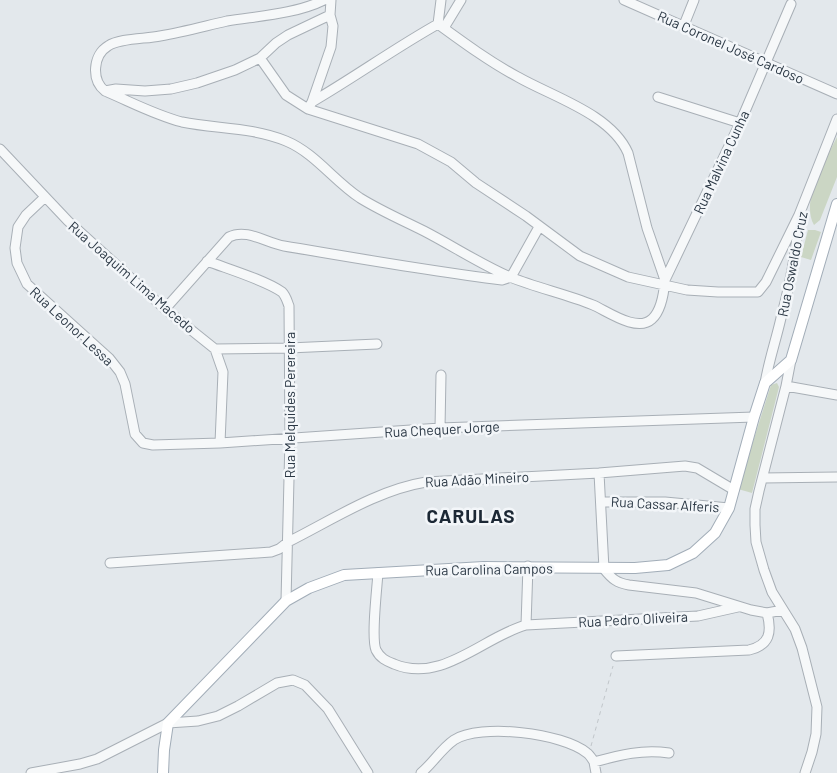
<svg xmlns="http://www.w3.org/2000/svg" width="837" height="773" font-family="Barlow,sans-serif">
	<rect width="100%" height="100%" fill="#e3e8ec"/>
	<path fill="#cbd6c4" d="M837 137V177L820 220 814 225C800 200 826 160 837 137Z
		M808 230H815L821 232 811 260 801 257Z
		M777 383 779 387 752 493 738 489 771 385Z"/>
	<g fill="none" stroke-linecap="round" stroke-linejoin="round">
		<defs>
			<path id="minor" d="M324 0C296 14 258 16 227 21 205 26 183 32 160 36 146 39 120 38 108 46 93 55 91 80 105 91 131 102 155 115 182 122 216 129 252 127 286 141 315 153 334 181 360 198 381 211 402 220 424 231 453 246 480 264 510 277 537 288 566 294 593 305 607 311 637 333 652 319 661 311 664 292 665 280L740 123 791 4
				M441 0 438 24C464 43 490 62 518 77 553 97 611 114 628 153L647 228 665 280
				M624 0 837 94
				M684 25 694 0
				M444 28 461 0
				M260 58 286 95 308 109 312 102 331 47 333 26 330 15
				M105 91 116 89 145 91 171 89 197 83 235 70 260 58 276 43 288 35 330 15 331 0
				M658 97 740 123
				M312 102C355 77 395 48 438 24
				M308 109 418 144 451 162 476 183 526 216 580 256 628 277 687 290 718 292H758L766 282 799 215
				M0 149 68 221 165 309 215 349 289 348 377 344
				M44 198 26 215 18 227 15 248 17 263 27 284 109 358 120 372 125 384 135 434 143 443 153 445 220 443 440 428 754 417
				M207 261C228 269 265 280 282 292 286 296 287 301 289 306L290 438 286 601
				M165 309 229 237C247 228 266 243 284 246 356 258 429 271 502 280L511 277 539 227
				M215 349 223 372 220 443
				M791 360 786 386 759 491 755 509V525L756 542 764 570 772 592 795 629 802 648 817 707 816 734 812 752 805 773
				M765 383C769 360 776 340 781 318 790 284 797 250 799 215L837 119
				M786 386 837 395
				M440 428 441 375
				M599 473 604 569C612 579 617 583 629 585L696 593 751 610 767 613 783 610
				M763 478 837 477
				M601 502H665L729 508
				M110 563 271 552 279 549 288 542C332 520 377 490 426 482L599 473 685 466 697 468 734 490
				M378 573C377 588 371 638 376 650 380 658 386 661 394 664 442 684 483 637 526 625L698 616 738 607
				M526 625 528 566
				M616 656 749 650C770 645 772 632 767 613
				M594 762 596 773
				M31 773 80 764 97 759 168 723 198 721 218 716 238 706 277 683 293 680 305 685 328 709 368 773
				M421 773C433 763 441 749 454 740 480 723 563 733 587 753 590 755 592 759 594 762 620 755 642 749 669 753"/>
			<path id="major" d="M163 773 164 750 168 723 286 601 309 588 344 575 484 567 635 568 668 565 693 553 715 533 729 508 754 417 765 383 791 360 837 204"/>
		</defs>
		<use href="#minor" stroke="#a8afb6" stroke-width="11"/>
		<use href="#major" stroke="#a2adb8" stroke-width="12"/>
		<path stroke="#c1c6ca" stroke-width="1" stroke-dasharray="4 4" stroke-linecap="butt" d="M591 746 613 666"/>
		<use href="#minor" stroke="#f6f8f9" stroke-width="9"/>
		<use href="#major" stroke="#fff" stroke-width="10"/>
	</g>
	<g text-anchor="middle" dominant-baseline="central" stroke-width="5" stroke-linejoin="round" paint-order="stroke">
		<g font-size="14" fill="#2a3744" stroke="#f3f6f9">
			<text transform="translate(731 47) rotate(24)">Rua Coronel José Cardoso</text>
			<text transform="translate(721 162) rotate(-65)">Rua Malvina Cunha</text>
			<text transform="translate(792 264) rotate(-79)">Rua Oswaldo Cruz</text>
			<text transform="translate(132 277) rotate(41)">Rua Joaquim Lima Macedo</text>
			<text transform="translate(72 326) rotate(43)">Rua Leonor Lessa</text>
			<text transform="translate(289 405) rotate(-90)">Rua Melquides Perereira</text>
			<text transform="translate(442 429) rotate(-3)">Rua Chequer Jorge</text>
			<text transform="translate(477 479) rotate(-3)">Rua Adão Mineiro</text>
			<text transform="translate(665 504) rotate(3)">Rua Cassar Alferis</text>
			<text transform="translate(489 569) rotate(-1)">Rua Carolina Campos</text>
			<text transform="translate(633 619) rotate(-3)">Rua Pedro Oliveira</text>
		</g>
		<g font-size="19" font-weight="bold" letter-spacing="1" fill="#1c2835" stroke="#f3f6f9">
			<text x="471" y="515">CARULAS</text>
		</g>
	</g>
</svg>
